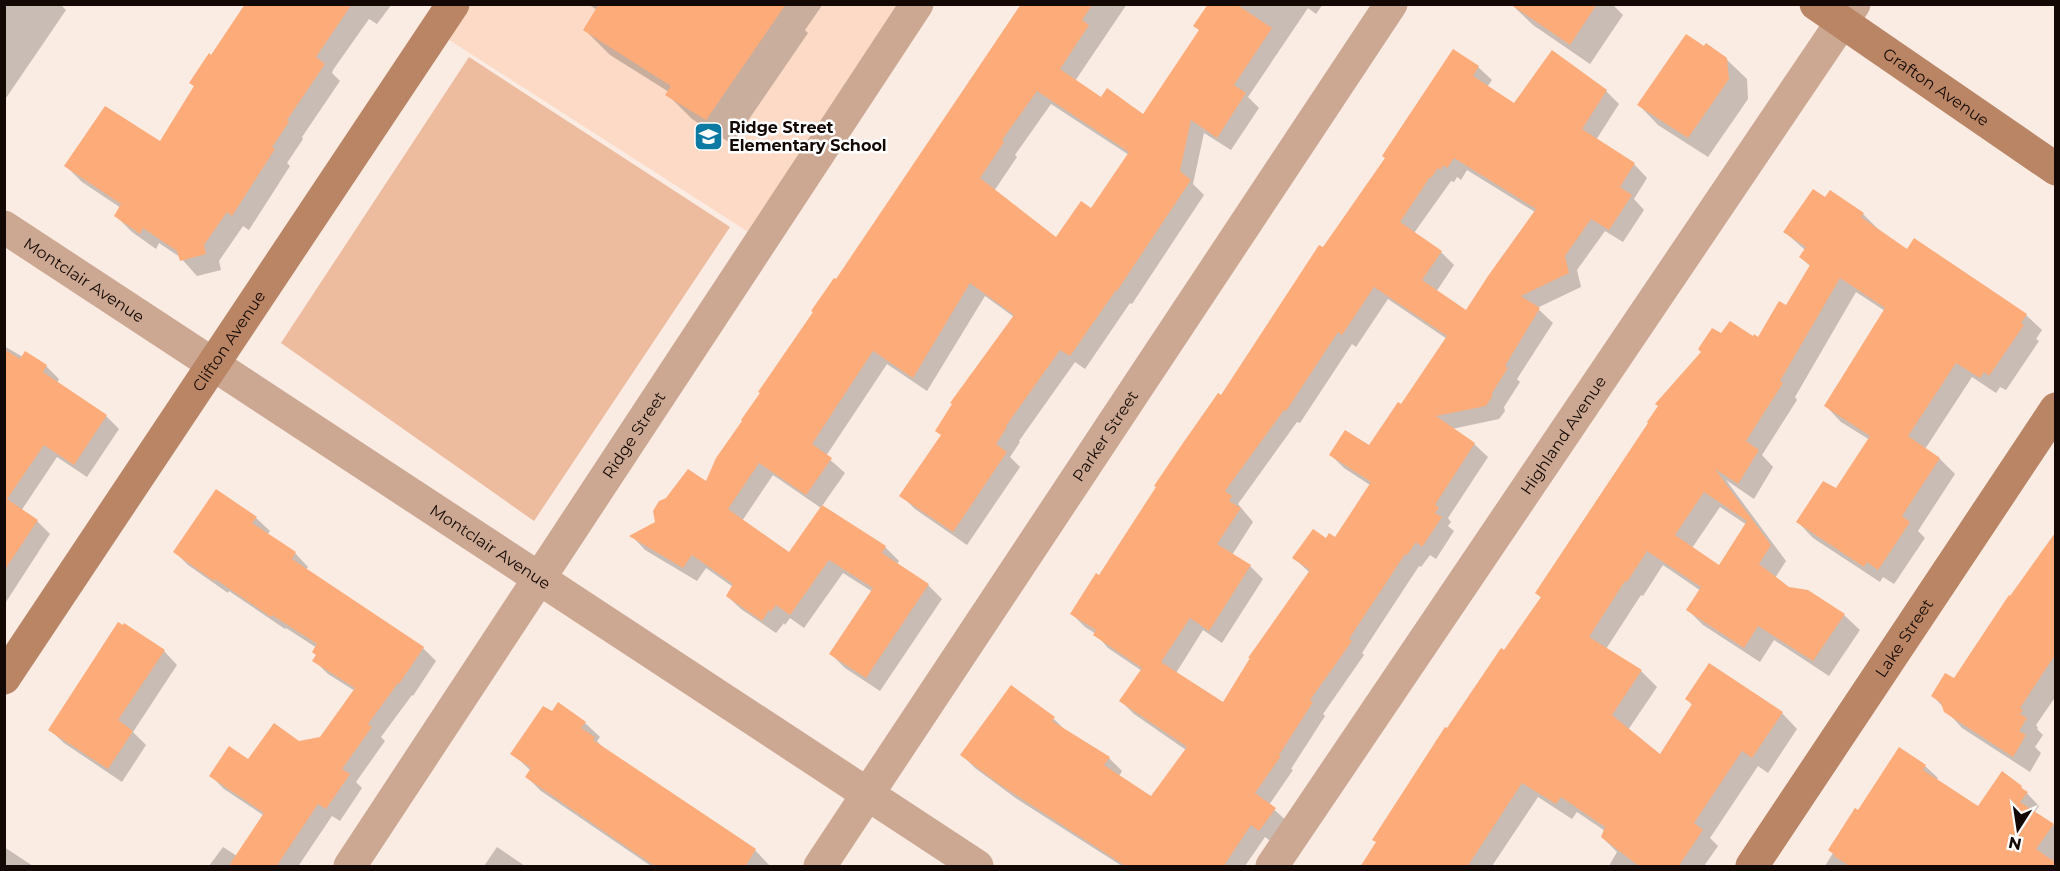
<svg xmlns="http://www.w3.org/2000/svg" width="2060" height="871" font-family="Montserrat,sans-serif">
	<rect width="100%" height="100%" fill="#faebe3"/>
	<path fill="#fcdac6" d="M469 5H903L753 235 446 38Z"/>
	<path fill="#edbb9e" d="M469 57 730 227 534 521 281 343Z"/>
	<path fill="#0003" fill-rule="evenodd" d="M4 4H60L66 10 4 101Z
		M247 4H392L377 24 369 19 333 70 332 73 340 81 302 137 303 139 287 163 290 166 249 230 243 226 219 261 221 270 197 276 180 257 159 243 156 249 132 232 116 216 121 208 82 182 66 166 161 143 212 57Z
		M588 4H823L805 30 808 33 732 144 692 119 667 94 669 92 610 55 585 30 597 10Z
		M1023 4H1127L1075 81 1102 99 1144 116 1200 31 1209 4H1323L1316 14 1308 8 1248 97 1259 108 1231 150 1204 133 1193 184 1204 195 1132 304 1130 303 1085 369 1075 362 1019 441 1020 442 1010 457 1020 467 967 545 915 509 901 495 942 436 1014 317 985 296 927 391 887 364 826 456 845 473 822 506 885 547 899 561 897 564 928 585 942 599 880 691 845 668 831 654 873 592 843 573 804 628 790 618 785 625 784 623 776 633 741 609 727 596 733 587 706 568 697 581 645 550 632 536 657 522 706 483 836 281ZM1051 104 1129 155 1092 210 1057 240 994 191 1017 157 1015 155ZM773 475 821 508 789 554 742 521Z
		M1511 4H1612L1623 15 1590 64 1533 25Z
		M1704 48 1726 59 1747 79 1748 99 1708 157 1658 125 1639 105Z
		M1478 67 1492 80 1487 87 1514 105 1606 91 1619 104 1596 140 1634 164 1647 178 1634 199 1644 210 1623 242 1605 231 1577 270 1581 287 1537 308 1553 323 1517 379 1520 382 1504 407 1505 411 1499 419 1452 429 1474 444 1488 457 1448 518 1451 522 1448 526 1454 531 1436 559 1430 555 1421 567 1419 566 1362 653 1364 655 1323 714 1325 716 1291 769 1293 770 1269 805 1288 822 1273 843 1265 837 1245 866H1122L1017 799 975 768 962 755 1054 719 1067 732 1109 758 1122 771 1119 776 1151 798 1186 750 1134 714 1121 701 1142 671 1108 648 1096 634 1085 627 1072 614 1100 577 1323 249ZM1467 170 1535 212 1467 312 1436 292 1454 265 1441 252 1414 233 1451 181 1454 182 1457 177 1461 180ZM1388 299 1447 339 1402 406 1370 447 1331 455 1344 468 1370 485 1335 539 1327 540 1294 558 1310 573 1223 705 1176 673 1203 630 1222 643 1263 579 1250 566 1232 555 1253 522 1238 504 1297 422 1300 423 1352 344 1356 347Z
		M1826 199 1863 214 1879 230 1907 252 2026 315 2042 330 2036 339 2039 341 2006 390 2000 387 1996 393 1972 377 1925 449 1940 459 1955 474 1918 531 1925 538 1894 584 1883 577 1880 582 1813 538 1798 522 1837 490 1870 440 1841 422 1826 406 1885 311 1856 292 1795 397 1797 400 1762 455 1773 467 1754 499 1726 480 1786 561 1775 578 1788 589 1844 615 1860 630 1829 676 1774 640 1760 662 1703 625 1688 610 1701 591 1663 565 1643 596 1641 595 1606 649 1641 671 1657 687 1628 730 1660 756 1693 706 1687 699 1782 713 1797 729 1768 773 1758 766 1710 838 1718 846 1704 866H1609L1617 852 1602 837 1605 831 1577 812 1572 819 1538 797 1492 866H1369L1448 730 1542 598 1536 593 1722 336 1759 339 1787 307 1811 267 1801 257 1805 250 1785 232ZM1720 507 1747 525 1720 567 1692 548Z
		M4 346 23 357 46 366 59 379 57 383 106 416 119 429 87 477 57 457 21 511 37 521 50 534 4 605Z
		M217 491 256 518 270 531 267 535 295 553 308 567 306 570 423 648 436 661 413 696 412 695 381 737 385 741 356 782 362 788 340 821 332 816 299 865 300 866H209L223 847 237 856 263 815 224 789 211 776 299 743 321 739 355 691 328 674 314 660 317 655V648L286 628 285 629 229 591 228 593 188 565 175 552Z
		M2056 536V696L2036 725 2038 728 2037 729 2043 735 2035 747 2041 753 2030 772 1962 728 1933 696 1954 680Z
		M164 651 177 665 133 732 146 745 122 782 64 743 50 730Z
		M552 714 585 723 600 737 597 741 607 752 755 850 769 865 768 866H651L541 791 527 777 531 771 512 753Z
		M1925 766 1938 778 1936 781 1978 808 2021 787 2039 806 2034 813 2056 827V866H1825L1858 812Z
		M4 847 33 866H4Z
		M497 847 525 866H526H484Z"/>
	<path fill="#fcab79" fill-rule="evenodd" d="M245 4H352L318 54 316 57 325 64 287 120 289 122 272 147 275 149 232 216 227 212 204 245 206 254 180 261 177 251 143 228 140 234 114 216 121 204 64 166 105 106 160 141 194 86 189 83 209 53 211 55Z
		M599 4H786L706 120 665 95 671 86 583 30Z
		M1021 4H1093L1082 20 1089 25 1060 69 1101 97 1107 88 1143 114 1199 30 1193 26 1208 4H1236L1272 28 1234 85 1246 93 1217 138 1191 120 1180 171 1191 180 1117 291 1116 290 1070 356 1060 350 1006 426 1007 427 996 444 1007 452 953 532 899 496 941 435 935 431 952 404 950 403 1014 315 970 283 913 378 873 351 812 444 832 458 806 495 759 463 728 509 789 552 822 505 886 546 882 553 929 584 866 678 829 654 873 588 829 560 790 615 776 605 771 612 769 610 762 621 726 596 733 584 692 555 683 568 629 536 655 522 653 511 659 501 666 498 688 469 706 481 716 458 742 421 741 420 760 393 758 392 813 312 811 311 834 278 836 279ZM1037 91 1129 152 1091 208 1081 201 1056 237 980 178 1004 142 1002 140Z
		M1510 4H1597L1570 45Z
		M1686 34 1704 46 1706 43 1727 58 1729 79 1688 138 1637 105Z
		M1453 49 1479 66 1473 76 1514 103 1552 50 1607 90 1582 129 1635 163 1620 187 1632 195 1609 230 1591 219 1565 256 1569 273 1521 296 1540 308 1505 366 1508 368 1492 393V397L1486 406 1436 416 1475 443 1435 505 1439 507 1435 513 1442 517 1422 547 1416 542 1407 555 1405 554 1349 639 1352 641 1310 700 1313 702 1279 755 1281 756 1255 793 1276 808 1259 831 1251 825 1223 867H1127L1002 786 960 755 1011 685 1055 717 1052 721 1110 757 1104 765 1151 796 1187 747 1119 701 1142 668 1093 635 1096 630 1070 614 1096 573 1099 575 1156 487 1154 486 1183 443 1218 393 1221 395 1319 245 1323 247 1385 158 1382 156ZM1454 158 1536 209 1488 276 1466 310 1422 280 1442 251 1400 222 1430 177 1431 178 1438 168 1441 170 1443 165 1447 168ZM1374 287 1447 336 1401 404 1398 402 1369 445 1345 430 1329 455 1371 482 1335 537 1329 533 1326 538 1313 529 1292 558 1310 570 1248 658H1250L1223 702 1161 662 1190 618 1209 631 1251 565 1217 544 1241 508 1229 501 1232 496 1225 491 1284 410 1286 411 1338 332 1342 335Z
		M1813 189 1825 197 1830 190 1864 213 1861 217 1907 249 1914 238 2027 314 2021 323 2024 325 1989 376 1984 372 1980 378 1956 363 1908 436 1940 458 1902 516 1910 522 1878 570 1867 562 1864 567 1796 522 1823 481 1836 488 1870 436 1824 406 1885 308 1840 278 1780 381 1783 383 1746 441 1759 450 1738 484 1715 469 1771 545 1759 564 1789 587 1808 590 1845 614 1813 661 1758 626 1744 648 1686 610 1701 587 1647 551 1627 582 1625 581 1589 637 1642 670 1612 715 1660 754 1692 704 1685 699 1709 663 1783 712 1752 758 1742 751 1694 823 1703 830 1678 867H1640L1601 837 1605 827 1561 797 1556 804 1522 783 1467 867H1360L1376 842 1372 840 1445 727 1447 728 1501 648 1504 650 1541 597 1535 593 1648 423 1647 422 1658 406 1655 404 1701 352 1698 349 1712 328 1721 333 1730 321 1753 336 1754 334 1758 337 1779 301 1786 305 1810 265 1799 257 1806 247 1783 232ZM1704 492 1747 521 1719 565 1675 535Z
		M4 349 20 359 25 351 47 365 43 372 107 415 74 465 44 445 7 499 38 520 4 571Z
		M216 489 257 517 252 523 296 552 292 559 424 647 399 684 398 683 368 724 372 727 342 769 350 774 326 809 318 804 276 867H228L264 813 209 776 229 746 248 759 274 723 299 741 320 737 355 688 312 661 316 655 312 652 317 644 272 615 271 617 215 579 214 581 173 552Z
		M2055 533V655L2020 708 2023 710 2020 714 2027 718 2019 731 2026 735 2013 757 1944 712 1941 703 1931 696 1945 673 1954 678 2009 595 2010 596Z
		M118 622 123 625 124 623 165 650 118 720 133 731 108 769 48 730Z
		M558 702 586 722 581 728 595 737 593 740 756 849 745 867H656L525 777 531 768 510 754 543 706 552 711Z
		M1899 747 1926 765 1923 770 1978 806 2002 771 2022 786 2021 788 2028 792 2020 802 2054 824 2036 849 2055 862V867H1851L1834 856 1835 855 1828 850 1855 808 1858 810Z"/>
	<g fill="none" stroke-linecap="round" stroke-linejoin="round">
		<g stroke="#cca893" stroke-width="33">
			<path id="s1" d="M4 227 977 866"/>
			<path id="s2" d="M350 866 917 4"/>
			<path id="s3" d="M820 866 1391 4"/>
			<path id="s4" d="M1272 866 1854 4"/>
		</g>
		<g stroke="#b98565" stroke-width="33">
			<path id="s5" d="M1816 4 2056 169"/>
			<path id="s6" d="M4 678 453 4"/>
			<path id="s7" d="M1752 866 2056 409"/>
		</g>
	</g>
	<defs>
		<symbol id="school-square" viewBox="-11 -11 22 22"><rect x="-9" y="-9" width="18" height="18" rx="4" fill="#0d7aa4" stroke="#fff"/><path d="M0-5L7-2L0 1L-7-2ZM-4 1L0 2.5L4 1V4Q0 6-4 4Z" fill="#fff"/></symbol>
	</defs>
	<g fill-rule="evenodd">
		<use href="#school-square" x="692" y="120" width="33" height="33"/>
	</g>
	<g text-anchor="middle" dominant-baseline="central" stroke-width="5" stroke-linejoin="round" paint-order="stroke">
		<g font-size="16" fill="#130803" stroke="#fff">
			<text stroke="none"><textPath href="#s5" startOffset="146">Grafton Avenue</textPath></text>
			<text stroke="none"><textPath href="#s1" startOffset="96">Montclair Avenue</textPath></text>
			<text stroke="none"><textPath href="#s6" startOffset="405">Clifton Avenue</textPath></text>
			<text stroke="none"><textPath href="#s2" startOffset="516">Ridge Street</textPath></text>
			<text stroke="none"><textPath href="#s3" startOffset="516">Parker Street</textPath></text>
			<text stroke="none"><textPath href="#s4" startOffset="520">Highland Avenue</textPath></text>
			<text stroke="none"><textPath href="#s1" startOffset="582">Montclair Avenue</textPath></text>
			<text stroke="none"><textPath href="#s7" startOffset="274">Lake Street</textPath></text>
		</g>
		<g font-size="16" font-weight="bold" fill="#130803" stroke="#fff" text-anchor="start">
			<text x="729" y="127">Ridge Street<tspan x="729" dy="18">Elementary School</tspan></text>
		</g>
	</g>
	<rect width="2060" height="871" fill="none" stroke="#130803" stroke-width="12"/>
	<g transform="translate(2018 829) rotate(192)" stroke="#ffffff" stroke-width="4.5" paint-order="stroke">
	<path d="M0-4.5L10 22L0 15L-10 22Z" fill="#130803"/>
	<text y="-9" font-size="16" font-weight="bold" text-anchor="middle" fill="#130803">N</text>
	</g>
</svg>
